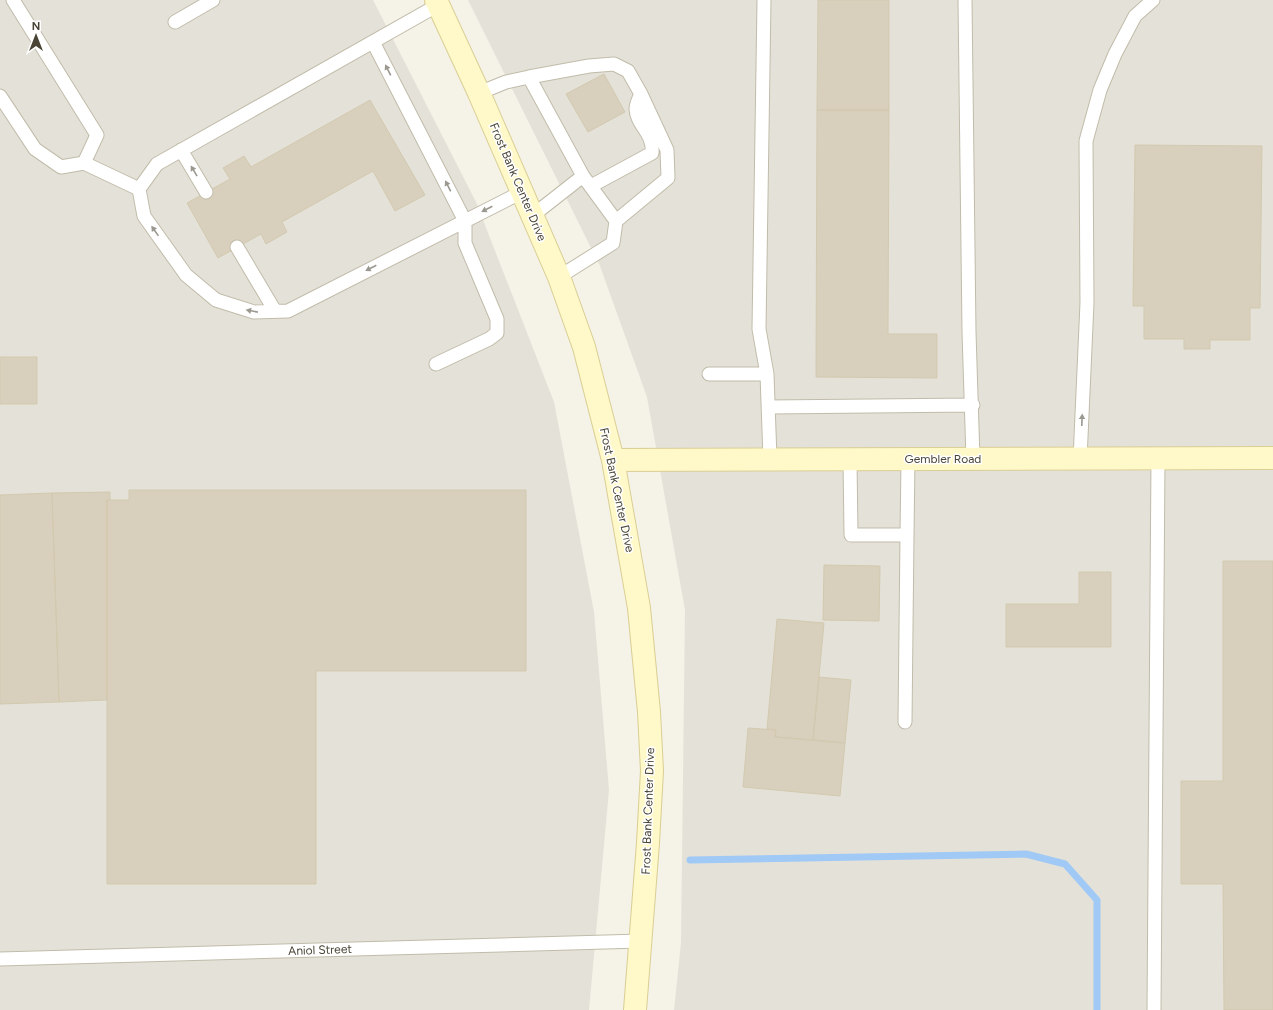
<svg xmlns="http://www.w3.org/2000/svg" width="1273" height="1010" font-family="Figtree,sans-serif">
	<rect width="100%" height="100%" fill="#f5f2e8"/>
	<path fill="#e4e1d9" d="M0 0H373L476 202 554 402 594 612 609 790 589 1010H0Z
		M468 0H1273V1010H674L681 943 685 610 647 397 600 266Z"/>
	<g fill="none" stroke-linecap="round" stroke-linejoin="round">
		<path stroke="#a0c9f6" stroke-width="7" d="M690 860 1026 854 1065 864 1097 900V1010"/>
	</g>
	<path fill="#d8d0bc" stroke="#d3c9af" d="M818 0H889V110H817Z
		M604 74 625 112 588 132 566 94Z
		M370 100 425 195 395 211 373 171 282 222 287 232 266 244 261 234 218 258 187 203 230 179 223 168 244 156 251 167Z
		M817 110H889L888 334H937V378L816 377Z
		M1135 145 1262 146 1260 308H1250V340H1210V349H1184V339H1144V306H1133Z
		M0 357H37V404H0Z
		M129 490H526V671H316V884H107V500H129Z
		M110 492V500H107V700L59 702 52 493Z
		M52 493 59 702 0 704V495Z
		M1223 561H1273V1010H1224L1223 884H1181V781H1223Z
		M824 565 880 566 879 621 823 620Z
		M1079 572H1111V647H1006V604H1079Z
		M777 619 824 623 813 740 775 737 776 730 767 729Z
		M819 677 851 680 845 743 813 740Z
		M748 728 776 730 775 737 845 743 840 796 743 787Z"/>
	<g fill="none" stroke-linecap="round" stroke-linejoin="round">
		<defs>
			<path id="service" d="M13 0 97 135 84 163
				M764 0 759 329 767 374 770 459
				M965 0 969 332 973 459
				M438 5 157 164 139 189 144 216 186 275 216 300 254 312 288 311 522 192
				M175 22 213 0
				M373 42 465 221V243L497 319V333L489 339 436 364
				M529 77 589 66 614 64 628 71 641 94 667 150 668 178 616 221 583 176
				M479 93 506 82 529 77 583 176 532 216
				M0 96 35 149 61 167 84 163 139 189
				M181 150 206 192
				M591 186 652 153C654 133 637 126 636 109 636 104 639 98 641 94
				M237 247 275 311
				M559 277 613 243 616 221
				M709 374H767
				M769 407 973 405
				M850 459 851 535H907L908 459
				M1080 459 1087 303 1086 141 1100 90 1115 54 1135 16 1153 0
				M905 722 907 535
				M0 959 641 941
				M1154 1010 1158 458"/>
			<path id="secondary" d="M436 0 479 93 559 277 584 347 613 460 639 608 649 712 652 771 648 843 635 1010
				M613 460 1273 458"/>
		</defs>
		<use href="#service" stroke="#c1bca9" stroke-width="15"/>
		<use href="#secondary" stroke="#d9ce94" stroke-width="24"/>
		<use href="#service" stroke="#fff" stroke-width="13"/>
		<use href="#secondary" stroke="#fff8c8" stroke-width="22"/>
	</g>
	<defs><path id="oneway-solid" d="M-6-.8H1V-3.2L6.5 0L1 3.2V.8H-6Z"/></defs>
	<g fill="#9b9890">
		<use href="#oneway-solid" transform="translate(388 70) rotate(-117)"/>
		<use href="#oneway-solid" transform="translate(194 171) rotate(-121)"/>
		<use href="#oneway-solid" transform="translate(448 186) rotate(-117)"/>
		<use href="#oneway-solid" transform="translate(487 209) rotate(153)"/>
		<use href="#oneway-solid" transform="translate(155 231) rotate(-125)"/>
		<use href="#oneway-solid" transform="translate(371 268) rotate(153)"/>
		<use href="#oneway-solid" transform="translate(252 311) rotate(-169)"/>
		<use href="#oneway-solid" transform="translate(1082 420) rotate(-88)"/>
	</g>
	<g text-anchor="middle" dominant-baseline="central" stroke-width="3" stroke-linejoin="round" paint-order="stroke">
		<g font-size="12" fill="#494436" stroke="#fff">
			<text transform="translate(518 182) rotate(67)">Frost Bank Center Drive</text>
			<text x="943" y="459">Gembler Road</text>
			<text transform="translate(617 490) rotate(78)">Frost Bank Center Drive</text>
			<text transform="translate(648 811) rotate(-88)">Frost Bank Center Drive</text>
			<text transform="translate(320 950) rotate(-2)">Aniol Street</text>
		</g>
	</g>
	<g transform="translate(36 36)" stroke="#ffffff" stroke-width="3" paint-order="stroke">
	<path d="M0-3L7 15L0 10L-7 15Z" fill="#494436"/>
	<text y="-6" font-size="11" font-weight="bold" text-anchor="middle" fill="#494436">N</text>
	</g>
</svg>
